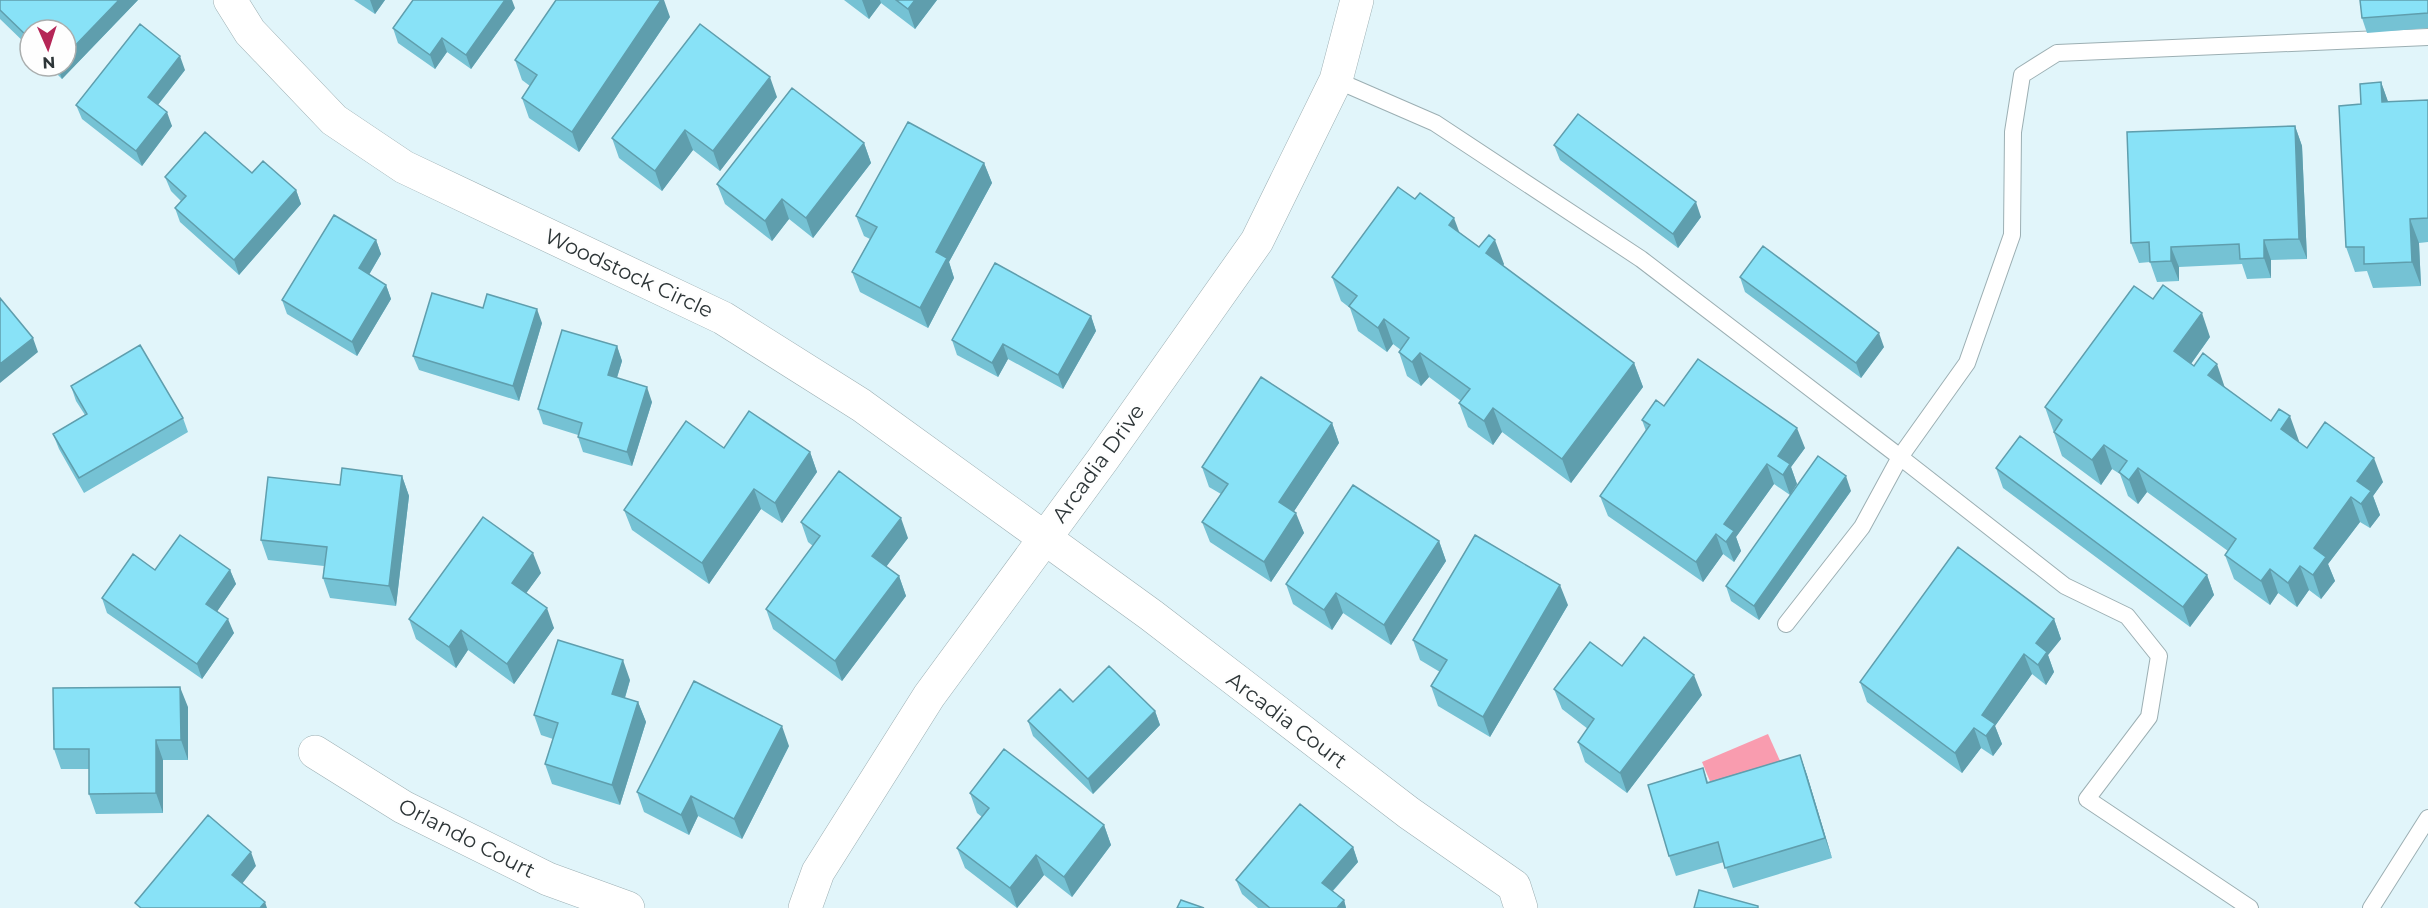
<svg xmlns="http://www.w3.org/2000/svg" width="2428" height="908" font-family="Montserrat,sans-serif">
	<rect width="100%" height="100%" fill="#e1f5fa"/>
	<path fill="#f99caf" d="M1768 734 1781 763 1714 791 1702 762Z"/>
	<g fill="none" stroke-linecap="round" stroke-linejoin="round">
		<defs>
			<path id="lane" d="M1336 80 1435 123 1641 259 1900 457 1967 363 2012 235 2013 132 2022 75 2057 53 2428 37
				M1786 624 1862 527 1900 457 2065 586 2127 616 2159 656 2149 717 2087 799 2250 908
				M2371 908 2428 818"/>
			<path id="street" d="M230 0 250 32 334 120 404 167 723 318 861 405 1151 615 1409 813 1514 886 1521 908
				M315 752 403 807 548 879 628 908
				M805 908 818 872 929 696 1103 459 1257 241 1336 80 1357 0"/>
		</defs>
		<use href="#lane" stroke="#9cafb3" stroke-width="18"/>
		<use href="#street" stroke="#9cafb3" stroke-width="34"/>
		<use href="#lane" stroke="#fff" stroke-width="16"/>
		<use href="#street" stroke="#fff" stroke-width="33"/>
	</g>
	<path fill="#75c2d4" d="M0 0H138L62 79 49 66H66L30 30V48L0 19Z
		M354 0H385L375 14Z
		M844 0H937L915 29 881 3 869 19Z
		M2428 0V28L2367 33 2362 18Z
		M515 8 471 69 447 52 435 69 398 43 393 28Z
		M670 17 579 152 529 118 522 98 530 86 522 80 515 60Z
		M185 70 158 105 172 126 142 166 82 119 76 105Z
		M2381 82 2388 102 2428 100V242L2419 243 2421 286 2373 288 2367 271 2355 272 2346 247 2361 104Z
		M777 97 720 171 693 150 662 191 619 158 612 138Z
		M2295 126 2302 146 2307 259 2271 260V278L2247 279 2242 264 2179 267V281L2157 282 2150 262 2139 263 2131 243Z
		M864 143 871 163 813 238 789 219 772 241 725 204 717 184Z
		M1554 145 1701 217 1678 248 1560 160Z
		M984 163 992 183 949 262 954 278 928 328 860 292 852 272 870 239 864 236 856 216Z
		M252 173 296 190 301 204 239 275 180 222 175 208 181 201 171 191 165 177Z
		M1415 199 1479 247 1504 264 1503 266 1634 363 1643 387 1571 483 1502 432 1493 445 1468 427 1459 403 1461 401 1429 377 1421 386 1407 376 1399 352 1401 350 1393 344 1387 352 1358 331 1350 308 1341 301 1332 277Z
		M376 240 381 254 369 275 386 285 391 299 357 356 287 314 282 300Z
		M1740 277 1884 347 1861 378 1745 292Z
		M483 308 542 323 519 401 419 370 413 356Z
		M1091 316 1096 331 1063 389 1008 359 998 377 957 355 952 340Z
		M2210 337 2191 364 2299 441H2298L2307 448 2383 482 2373 496 2380 515 2370 528 2360 522 2328 564 2335 581 2321 599 2309 590 2297 607 2278 593 2270 605 2234 579 2225 555 2228 551 2147 492 2138 504 2128 496 2120 474 2112 469 2101 485 2062 456 2045 407Z
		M617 346 622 361 617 378 652 402 632 466 583 452 578 437V435L543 424 538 409Z
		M71 386 183 418 188 432 84 493 59 449 53 434 85 415 76 401Z
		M1664 406 1805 448 1791 467 1797 484 1790 495 1774 484 1736 537 1741 551 1734 562 1723 554 1703 582 1608 516 1600 496 1646 431 1642 420Z
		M1332 423 1339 443 1294 511 1304 533 1271 582 1210 542 1202 522 1221 494 1209 487 1202 467Z
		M724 448 810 452 817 472 782 523 761 509 709 584 632 530 624 510Z
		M1996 468 2207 575 2214 595 2190 627 2003 488Z
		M402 476 409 496 396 606 330 598 323 578 324 566 268 560 261 540 340 485Z
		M1851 491 1759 620 1731 601 1726 586Z
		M801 522 908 538 886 567 899 576 906 596 842 681 773 629 766 609 813 546 808 542Z
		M1439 541 1446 561 1391 645 1343 613 1332 630 1293 604 1286 584Z
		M155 570H230L236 584 217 611 234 633 202 679 107 613 102 598Z
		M541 573 526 593 554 628 514 684 468 650 456 668 416 639 409 619Z
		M1568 605 1490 737 1438 706 1431 686 1440 672 1420 660 1413 640Z
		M2054 619 2061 639 2048 655 2054 672 2046 685 2032 674 1995 726 2002 744 1993 756 1981 748 1962 773 1867 702 1860 682Z
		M1622 666 1702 695 1627 793 1585 762 1578 742 1588 729 1562 709 1554 689Z
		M630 680 625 698 638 702 646 722 620 805 552 784 545 764 553 739 541 735 534 715Z
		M1073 702 1155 711 1160 725 1093 794 1033 736 1028 721Z
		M188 707V760H163V813L96 814 89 794V769H61L54 749Z
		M789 746 742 839 698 816 689 835 644 812 637 792Z
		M1800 755 1807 775 1832 858 1733 888 1724 862 1676 876 1669 856 1703 768 1708 782Z
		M970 793 1104 825 1111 845 1072 897 1044 875 1017 908 965 868 957 848 982 817 977 813Z
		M1353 847 1358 862 1333 891 1344 900 1346 908H1258L1242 894 1236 880Z"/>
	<path fill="#5f9ead" d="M119 0H138L62 79 57 66H66V55Z
		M370 0H385L375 14Z
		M505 0H512L515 8 471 69 466 55Z
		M661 0H664L670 17 579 152 572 132Z
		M862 0H880L881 3 869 19Z
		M915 0H937L915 29 908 9Z
		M442 38 447 52 435 69 430 55Z
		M180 56 185 70 153 111 148 97Z
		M770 77 777 97 720 171 713 151Z
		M2381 82 2390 107 2382 102Z
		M167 112 172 126 142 166 136 151Z
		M2295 126 2302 146 2307 259 2299 239Z
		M685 130 693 150 662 191 655 171Z
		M864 143 871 163 813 238 806 218Z
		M984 163 992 183 949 262 954 278 928 328 920 308 936 252Z
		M296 190 301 204 239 275 234 260Z
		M782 199 789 219 772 241 765 221Z
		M1696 202 1701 217 1678 248 1673 234Z
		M1454 218 1463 242 1449 225Z
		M2410 219 2419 243 2421 286 2412 262Z
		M376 240 381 254 364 283 359 268Z
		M1495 240 1504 264 1494 277 1486 253Z
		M2264 240 2271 260V278L2264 258Z
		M2171 247 2179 267V281L2171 261Z
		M386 285 391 299 357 356 352 342Z
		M537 309 542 323 519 401 513 386Z
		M2202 313 2210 337 2183 375 2174 351Z
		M1091 316 1096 331 1063 389 1058 375Z
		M1384 319 1393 344 1387 352 1378 328Z
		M1879 333 1884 347 1861 378 1856 363Z
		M33 338 38 352 0 383V364Z
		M1003 344 1008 359 998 377 992 363Z
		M617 346 622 361 613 390 608 375Z
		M1420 353 1429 377 1421 386 1412 362Z
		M1634 363 1643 387 1571 483 1562 459Z
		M2217 364 2225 388 2208 375Z
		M647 387 652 402 632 466 627 452Z
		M1493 408 1502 432 1493 445 1484 421Z
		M2290 416 2299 441 2290 453 2281 429Z
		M1332 423 1339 443 1287 522 1279 502Z
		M1797 428 1805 448 1791 467 1797 484 1790 495 1783 475 1778 456Z
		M2104 445 2112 469 2101 485 2092 460Z
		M810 452 817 472 782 523 775 503Z
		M2374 458 2383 482 2373 496 2380 515 2370 528 2361 504 2357 481Z
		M1767 464 1774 484 1736 537 1741 551 1734 562 1726 542 1724 524Z
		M2138 468 2147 492 2138 504 2129 480Z
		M402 476 409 496 396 606 389 586Z
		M1846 476 1851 491 1759 620 1754 606Z
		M754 489 761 509 709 584 702 563Z
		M2351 497 2360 522 2328 564 2335 581 2321 599 2313 575 2314 548Z
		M1296 513 1304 533 1271 582 1264 562Z
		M901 518 908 538 879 576 872 556Z
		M1716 534 1723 554 1703 582 1696 562Z
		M1439 541 1446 561 1391 645 1384 625Z
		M533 553 541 573 519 603 512 583Z
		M2300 566 2309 590 2297 607 2288 583Z
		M2270 569 2278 593 2270 605 2261 581Z
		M230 570 236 584 212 619 206 604Z
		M2207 575 2214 595 2190 627 2183 607Z
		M899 576 906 596 842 681 835 661Z
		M1560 585 1568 605 1490 737 1483 717Z
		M1336 593 1343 613 1332 630 1324 610Z
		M547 608 554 628 514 684 507 664Z
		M228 619 234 633 202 679 197 664Z
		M2054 619 2061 639 2048 655 2054 672 2046 685 2038 665 2036 643Z
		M461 630 468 650 456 668 449 647Z
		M2024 654 2032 674 1995 726 2002 744 1993 756 1986 736 1982 715Z
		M623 660 630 680 620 714 612 694Z
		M1694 675 1702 695 1627 793 1620 773Z
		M180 687 188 707V760L181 740Z
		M638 702 646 722 620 805 612 785Z
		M1155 711 1160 725 1093 794 1088 779Z
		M782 726 789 746 742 839 734 819Z
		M1974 728 1981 748 1962 773 1955 753Z
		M156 740 163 760V813L156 793Z
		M1800 755 1807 775 1832 858 1825 838Z
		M691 796 698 816 689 835 681 815Z
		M1104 825 1111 845 1072 897 1064 877Z
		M1353 847 1358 862 1327 897 1322 883Z
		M251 852 256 866 238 889 232 875Z
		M1036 855 1044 875 1017 908 1010 888Z
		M1344 900 1346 908H1337Z
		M265 902 267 908H260Z"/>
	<path fill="#88e2f7" stroke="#5f9ead" stroke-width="1.5" d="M0 0H119L66 55V30H30V39L0 10Z
		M413 0H505L466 55 442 38 430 55 393 28Z
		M556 0H661L572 132 522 98 537 75 515 60Z
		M896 0H915L908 9Z
		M2360 0H2428V13L2362 18Z
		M140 24 180 56 148 97 167 112 136 151 76 105Z
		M700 24 770 77 713 151 685 130 655 171 612 138Z
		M2381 82 2382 102 2428 100V218L2410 219 2412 262 2364 264V247H2346L2339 106 2361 104 2360 84Z
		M792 88 864 143 806 218 782 199 765 221 717 184Z
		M1578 114 1696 202 1673 234 1554 145Z
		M908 122 984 163 936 252 947 258 920 308 852 272 877 227 856 216Z
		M2295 126 2299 239 2264 240V258L2240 259 2239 244 2171 247V261L2150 262 2149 242 2131 243 2127 132Z
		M205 132 252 173 263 161 296 190 234 260 175 208 186 196 165 177Z
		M1398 187 1415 199 1420 193 1454 218 1449 225 1479 247 1489 235 1495 240 1486 253 1634 363 1562 459 1493 408 1484 421 1459 403 1470 389 1420 353 1412 362 1399 352 1409 338 1384 319 1378 328 1349 306 1357 296 1332 277Z
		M334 215 376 240 359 268 386 285 352 342 282 300Z
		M1763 246 1879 333 1856 363 1740 277Z
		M995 263 1091 316 1058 375 1003 344 992 363 952 340Z
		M2163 285 2202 313 2174 351 2194 366 2203 353 2217 364 2208 375 2271 421 2279 409 2290 416 2281 429 2307 448 2325 422 2374 458 2357 481 2371 491 2361 504 2351 497 2314 548 2326 557 2313 575 2300 566 2288 583 2270 569 2261 581 2225 555 2236 539 2138 468 2129 480 2119 472 2127 461 2104 445 2092 460 2054 432 2062 420 2045 407 2134 286 2153 299Z
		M432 293 483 308 487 294 537 309 513 386 413 356Z
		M0 298 33 338 0 364Z
		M562 330 617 346 608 375 647 387 627 452 578 437 582 423 538 409Z
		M140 345 183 418 79 478 53 434 87 414 71 386Z
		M1698 359 1797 428 1778 456 1790 464 1783 475 1767 464 1724 524 1734 531 1726 542 1716 534 1696 562 1600 496 1650 425 1642 420 1656 400 1664 406Z
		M1261 377 1332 423 1279 502 1296 513 1264 562 1202 522 1228 484 1202 467Z
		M749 411 810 452 775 503 754 489 702 563 624 510 686 421 724 448Z
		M2020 436 2207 575 2183 607 1996 468Z
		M1818 456 1846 476 1754 606 1726 586Z
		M342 468 402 476 389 586 323 578 327 547 261 540 268 477 340 485Z
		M839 471 901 518 872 556 899 576 835 661 766 609 820 536 801 522Z
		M1353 485 1439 541 1384 625 1336 593 1324 610 1286 584Z
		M483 517 533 553 512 583 547 608 507 664 461 630 449 647 409 619Z
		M180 535 230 570 206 604 228 619 197 664 102 598 133 554 155 570Z
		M1475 535 1560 585 1483 717 1431 686 1447 660 1413 640Z
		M1958 547 2054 619 2036 643 2047 652 2038 665 2024 654 1982 715 1995 724 1986 736 1974 728 1955 753 1860 682Z
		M1644 637 1694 675 1620 773 1578 742 1594 719 1554 689 1590 642 1622 666Z
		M558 640 623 660 612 694 638 702 612 785 545 764 558 723 534 715Z
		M1109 666 1155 711 1088 779 1028 721 1060 689 1073 702Z
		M694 681 782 726 734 819 691 796 681 815 637 792Z
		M180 687 181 740H156V793L89 794V749H54L53 688Z
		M1004 749 1104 825 1064 877 1036 855 1010 888 957 848 989 808 970 793Z
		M1800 755 1825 838 1725 868 1718 842 1669 856 1648 785 1703 768 1707 783Z
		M1300 804 1353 847 1322 883 1344 900 1337 908H1270L1236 880Z
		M208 815 251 852 232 875 265 902 260 908H141L135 903Z
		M1699 890 1758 906V908H1694Z
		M1181 900 1204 908H1177Z"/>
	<g text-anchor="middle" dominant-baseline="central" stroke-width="4.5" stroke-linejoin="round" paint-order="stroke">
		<g font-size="21" fill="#2d3537" stroke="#fefefe">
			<text transform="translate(629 273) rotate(25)">Woodstock Circle</text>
			<text transform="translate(1098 463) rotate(-54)">Arcadia Drive</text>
			<text transform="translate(1287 720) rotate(37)">Arcadia Court</text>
			<text transform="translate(467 838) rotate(27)">Orlando Court</text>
		</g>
	</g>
	<g transform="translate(48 48) rotate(177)"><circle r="28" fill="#fefefe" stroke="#aaaeae" stroke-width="1.5"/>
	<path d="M0-4.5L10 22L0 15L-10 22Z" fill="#b52657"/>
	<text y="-9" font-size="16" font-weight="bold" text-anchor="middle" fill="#2d3537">N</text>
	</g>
</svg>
